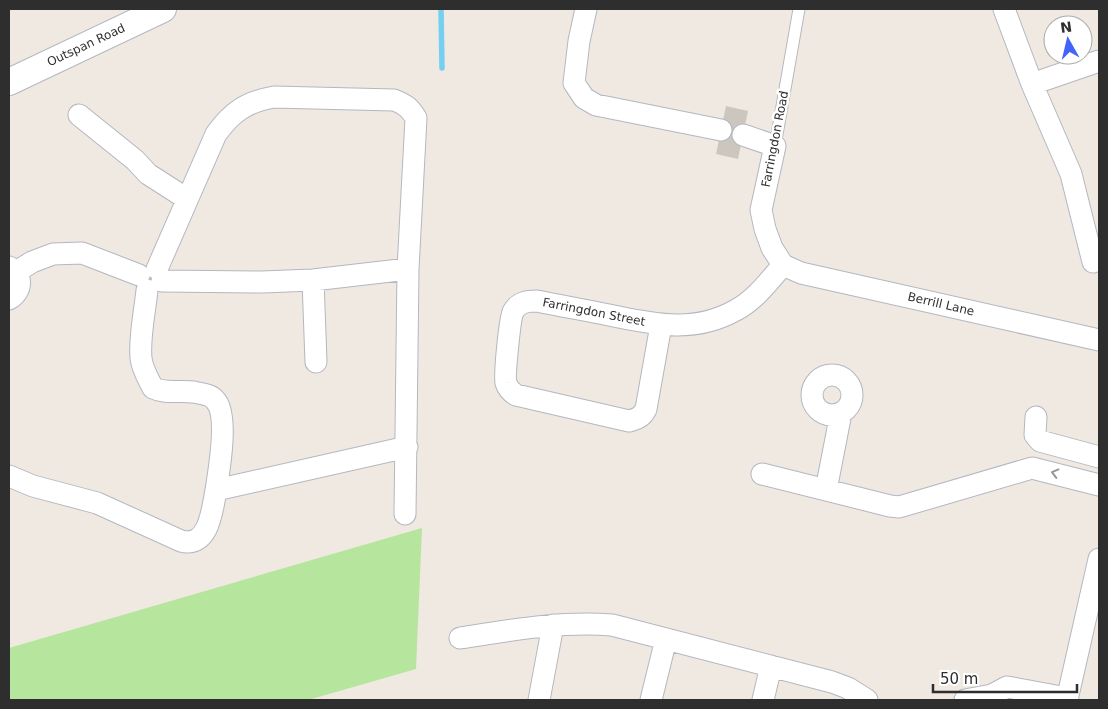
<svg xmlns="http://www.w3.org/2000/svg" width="1108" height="709" font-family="'DejaVu Sans',sans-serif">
	<rect width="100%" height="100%" fill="#efe9e1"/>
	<path fill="#b6e59e" d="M422 528 416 669 308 700H9V648Z"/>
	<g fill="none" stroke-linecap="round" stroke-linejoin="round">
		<path stroke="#75cff0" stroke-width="5.5" d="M441 9 442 68"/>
	</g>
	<path fill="#cbc7bf" d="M726 106 748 111 738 159 716 154Z"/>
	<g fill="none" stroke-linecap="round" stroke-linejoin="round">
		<defs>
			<path id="service" d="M775 146 799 9"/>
			<path id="minor" d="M586 9 579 41 574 83 584 98 596 105 721 130
				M1004 9 1032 84 1071 174 1093 262
				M1032 84 1099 61
				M79 115 135 160 148 174 187 199
				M743 135 775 146 761 210 765 229 772 248 783 265
				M783 265 801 273 1099 340
				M9 267C23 274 23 291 9 299
				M157 269 216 134C232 112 246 102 274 97L394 100C405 104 410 108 416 118L408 269 405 514
				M16 272 32 262 53 254 82 253 139 275
				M313 280 316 362
				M162 281 262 282 313 280 408 269
				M147 290C145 311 139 337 141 358 142 369 148 378 153 388 165 394 180 390 194 392 201 394 210 394 215 400 229 414 219 471 216 490
				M661 325 646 409C642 417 637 419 629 421L516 395C511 392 508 389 506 383 504 376 510 318 513 312 518 302 528 301 537 301 561 306 585 310 609 315 653 324 694 334 736 310 755 300 769 281 783 265
				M812 395a20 20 0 1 1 40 0a20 20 0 1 1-40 0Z
				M1036 417 1035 435 1040 441 1099 457
				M762 474 890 506 899 507 1032 468 1099 485
				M9 476 33 486 97 503 181 541C209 548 212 511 216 490L407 447
				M826 490 841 413
				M460 638C511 630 561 621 612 625L832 682 848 688 867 700
				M539 700 553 625
				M651 700 666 639
				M763 700 771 666
				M965 700 992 695 1007 687 1067 698
				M1067 700 1099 559"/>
			<path id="tertiary" d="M9 82 163 9"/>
		</defs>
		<use href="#service" stroke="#b4b7c1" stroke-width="13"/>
		<use href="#minor" stroke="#b4b7c1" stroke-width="23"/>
		<use href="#tertiary" stroke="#b4b7c1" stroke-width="28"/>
		<use href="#service" stroke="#fff" stroke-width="11"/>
		<use href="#minor" stroke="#fff" stroke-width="21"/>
		<use href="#tertiary" stroke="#fff" stroke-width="26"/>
	</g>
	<defs><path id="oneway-chevron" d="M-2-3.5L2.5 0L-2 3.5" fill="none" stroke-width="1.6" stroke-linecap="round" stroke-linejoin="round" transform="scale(1.25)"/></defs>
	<use stroke="#969696" href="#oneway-chevron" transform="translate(1055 473) rotate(-165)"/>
	<g text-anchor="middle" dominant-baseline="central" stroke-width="5" stroke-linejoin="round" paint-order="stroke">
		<g font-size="12" fill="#2e2e2e" stroke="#fff">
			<text transform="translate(86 45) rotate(-25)">Outspan Road</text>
			<text transform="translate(775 139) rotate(-79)">Farringdon Road</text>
			<text transform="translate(941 304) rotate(13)">Berrill Lane</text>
			<text transform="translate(594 312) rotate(11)">Farringdon Street</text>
		</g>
	</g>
	<rect width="1108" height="709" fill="none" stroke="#2e2e2e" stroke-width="20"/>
	<g transform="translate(1068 40) rotate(352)"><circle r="24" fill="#ffffff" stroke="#ababab"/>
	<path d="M0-4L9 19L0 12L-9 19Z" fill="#4264fb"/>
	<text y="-8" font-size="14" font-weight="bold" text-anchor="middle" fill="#2e2e2e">N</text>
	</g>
	<path d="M933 684v8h144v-8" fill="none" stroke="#2e2e2e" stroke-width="2.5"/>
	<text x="940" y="684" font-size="15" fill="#2e2e2e" stroke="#ffffff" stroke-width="4" paint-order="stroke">50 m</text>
</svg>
